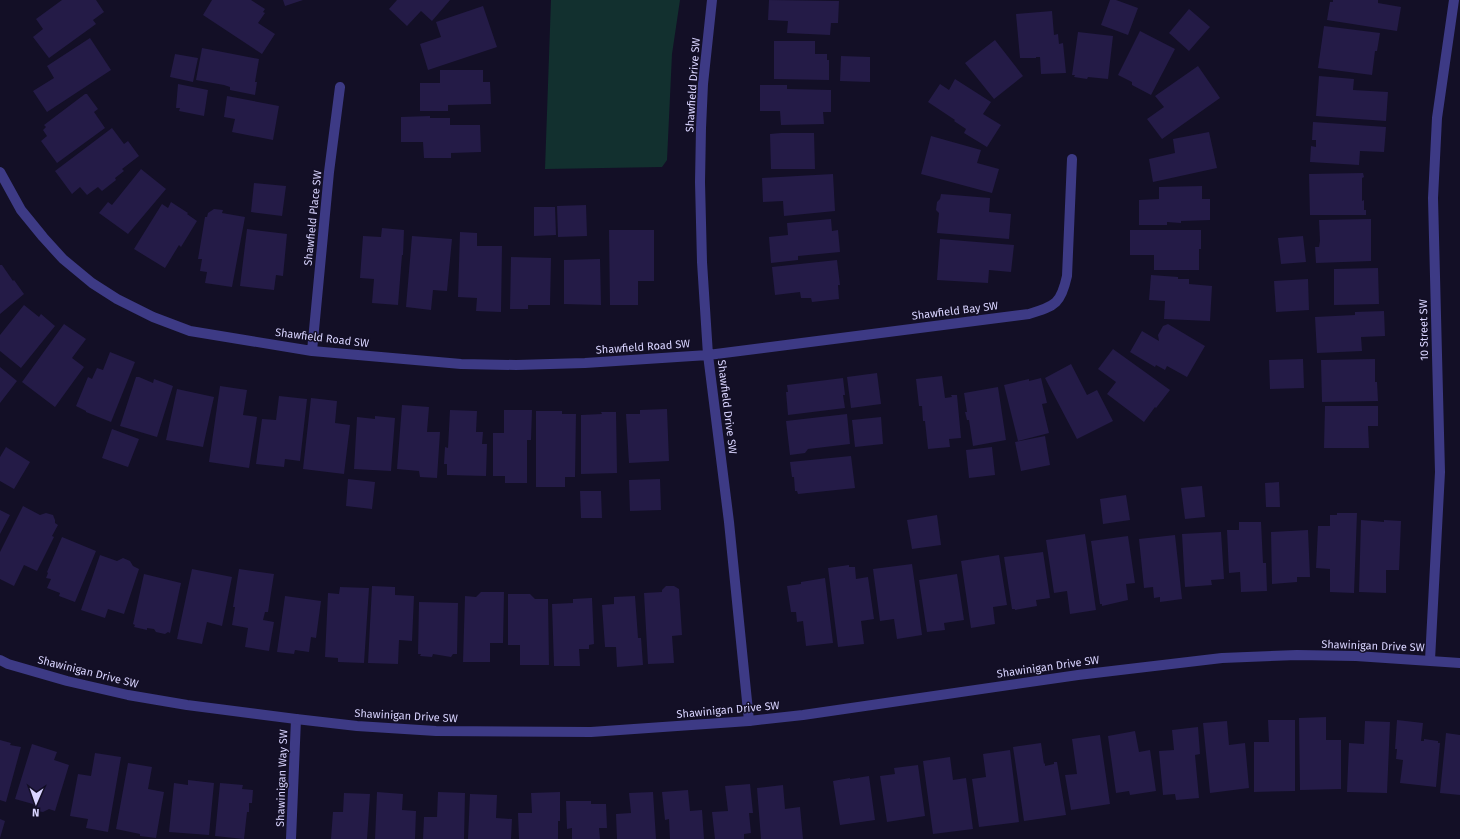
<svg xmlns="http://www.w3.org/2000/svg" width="1460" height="839" font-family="'Fira Sans',sans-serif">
	<rect width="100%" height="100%" fill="#130f26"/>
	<path fill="#12302f" d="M551 0H680L672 54 667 160 662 167 545 169Z"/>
	<path fill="#241b47" d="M62 0H96L104 12 93 20 96 24 49 58 33 37 43 29 36 19Z
		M212 0H251L265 9 263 12 265 13 258 23 275 34 262 54 203 15Z
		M283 0H303L285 6Z
		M397 0H450L432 21 421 11 407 26 389 9Z
		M769 0 839 1 838 23H831L830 35 787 33 788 21 768 20Z
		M1110 0H1116L1138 8 1128 35 1101 25Z
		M1333 0H1378V3L1401 7 1397 31 1327 20 1330 2H1333Z
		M483 6 497 47 428 70 420 44 441 37 436 22Z
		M1189 9 1210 27 1189 51 1169 33Z
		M1052 11 1054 35 1058 34 1059 44 1063 43 1066 73 1041 74 1040 57H1036V58H1020L1016 14Z
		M1324 26 1380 33 1377 51H1375L1372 75 1318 68Z
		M1140 31 1175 49 1151 95 1132 85V82L1118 75Z
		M1078 32 1113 36 1108 79 1088 77 1087 79 1074 77 1075 75H1072Z
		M90 38 111 70 47 112 33 91 54 78 47 66Z
		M995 40 1023 76 994 99 965 63Z
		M774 41H815V54H827V60H829V80L774 79Z
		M202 48 259 59 255 82H257L255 95 230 90V87L224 85 196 80Z
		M175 54 198 58 193 82 170 77Z
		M841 56 870 57V82L840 81Z
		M1198 66 1220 98 1162 139 1147 119 1164 107 1155 96Z
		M440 70H483V82H490L491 104 448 105V111H420V83H440Z
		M1319 76 1354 79 1353 90 1388 92 1386 121 1316 116Z
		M955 79 991 102 983 114 1001 125 987 147 964 133 966 129 954 121 955 120 928 102 940 84 949 90Z
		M178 84 208 90 204 116 179 111 180 108H176Z
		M760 85H787V89L831 90V112H823L824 124 781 125 780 111H760Z
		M85 94H87L98 109 94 112 105 128 57 163 41 141 47 136 43 130 46 127 44 125Z
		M227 96 279 106 273 140 232 132 235 119 224 117Z
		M430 116V118H450V125H480L481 152 451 153V158H424L423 142H401V117Z
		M1313 122 1386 127 1384 152 1360 151 1359 165 1310 162 1311 146 1316 147V140H1312Z
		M112 128 124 144 128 141 139 156 122 169 124 171 115 178 116 180 102 191 98 187 87 195 80 187 72 194 55 171Z
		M1209 132 1217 168 1153 182 1149 159 1175 153 1173 139Z
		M781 133H814L815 169H771L770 134Z
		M931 136 981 150 977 163 999 169 992 193 921 174Z
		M141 169 166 189 128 234 99 213 108 202 112 205Z
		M1363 173 1364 177 1362 178V201L1364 200V210H1366V215H1310L1309 174Z
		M833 174 835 211 784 216 783 201 763 202 762 178Z
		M254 183 286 186 282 216 251 212Z
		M1202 186V199H1210V220L1181 221V223L1167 222V225H1139V200L1159 199V187Z
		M941 194 990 198 989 212 1011 214 1009 239 937 233 939 213 936 210 937 202 940 199Z
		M171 202 188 213 187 214 197 221 181 247 179 245 165 268 134 249 162 204 168 208Z
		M586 205 587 236 558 237 557 206Z
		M534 207H555L556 235 534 236Z
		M214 209 223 210 222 213 245 217 232 287 205 283 207 272 200 271 202 259H198L205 217H207L208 213Z
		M831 219 832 231 838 230 840 252 798 256V260L771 263 769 237 788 235 787 223Z
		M1371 219V261L1316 263 1315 247H1319L1320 241 1319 220Z
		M382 228 404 230 403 255H402L398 305 372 303 374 279 360 278 363 236 381 237Z
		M247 229 287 234 283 276 276 275 274 290 240 286Z
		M609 230H654V281H638V305H610Z
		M1130 230H1201V249H1199V270H1154V255H1130Z
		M460 232 477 233V246H502L501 312 476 311 477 298 458 297Z
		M412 236 452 239 447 291 433 290 431 310 406 307Z
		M1303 236 1306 262 1281 264 1278 238Z
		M940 239 1014 245 1011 272 989 270 988 283 937 280Z
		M511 257 551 258 550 305H528V309H510Z
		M598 259H600L601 305 564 304V260Z
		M837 260 840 285H838L839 299 812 302 811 298H801L800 292 775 295 772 267Z
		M0 265H2L13 281 14 280 24 294 0 314Z
		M1378 268 1379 304 1334 305V269Z
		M1151 275 1178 277V279H1189V284L1212 286 1210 321 1164 319 1165 301 1149 300Z
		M1308 279 1309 310 1276 312 1274 281Z
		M24 305 39 317 41 314 55 326 21 368 0 351V335Z
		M1384 311 1385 336 1361 337 1362 351 1317 353 1315 317 1355 315V312Z
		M64 324 86 339 72 358 84 367 55 407 22 382Z
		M1168 324 1205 346 1187 377 1167 366 1165 370 1156 365 1155 367 1130 352 1142 331 1159 341 1158 335 1163 326Z
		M1113 349 1170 390 1156 408 1155 407 1144 422 1107 394 1116 382 1098 369Z
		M110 352 135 362 111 422 86 412V411L76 406 88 377 92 379 97 368 103 370Z
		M1303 359 1304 388 1270 389 1269 360Z
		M1375 359V382H1377L1378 401 1322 402 1321 360Z
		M1071 364 1087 395 1097 390 1113 421 1077 439 1045 378Z
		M0 367 17 381 0 403Z
		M877 373 881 404 851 408 847 377Z
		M942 376 945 398 952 397 951 395H957L961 438 949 439 950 447 928 449 925 421H923L922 406H919L916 379Z
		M136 377H139L153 383 154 379 173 386 157 437 120 426Z
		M843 378 845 395H843L845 408 788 415 786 392H788L787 385Z
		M1041 378 1047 403 1042 404 1049 433 1018 441 1004 385 1029 379V381Z
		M220 386 247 390 243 415 257 417 249 468 209 462Z
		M998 387 1006 440 973 446 969 420H967L965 412H967L964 393Z
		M177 389 214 397 203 447 166 440Z
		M279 396 307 399 300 461 285 459 284 467 256 464 262 419 276 420Z
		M311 398 337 401 335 423 350 425 344 474 303 469Z
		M402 405 429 407 427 432H440L437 478 420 477 419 471 397 469Z
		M1325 406H1378V426H1368L1369 448H1324Z
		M667 409 669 461 629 463 626 414H640V410Z
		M450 410 477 411 476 432H483L482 444H487L486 476 447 475V464H444L445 447 448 448Z
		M504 410H532L531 440H527V483H505V476H493V433H504Z
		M536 411H562V414H576L575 477H565V487H536Z
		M601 412H616L617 473 581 474V415L602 414Z
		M847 414 850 444 808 449 805 453 790 455 786 421Z
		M375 416 395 418 391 471 354 469 357 417 375 419Z
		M881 417 883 444 855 447 852 420Z
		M112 429 139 439 128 467 102 458Z
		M1045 436 1050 465 1021 471 1015 442Z
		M6 447 30 462 14 489 0 481V457Z
		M992 447 995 475 969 478 966 450Z
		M851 456 855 488 798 494 797 491H795L794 477H792L790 462Z
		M348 479 375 482 372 509 346 506Z
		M660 479 661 510 630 511 629 480Z
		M1279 482 1280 507H1266L1265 483Z
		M1202 486 1205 517 1185 519 1181 488Z
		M580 491H601L602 518H581Z
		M1126 495 1130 520 1103 524 1100 499Z
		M23 506 40 515 46 513 53 515 55 520V523L58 525 52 536 54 537 37 571 24 565 14 586 0 579V552Z
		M0 510 10 515 0 534Z
		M1337 513H1357L1354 593 1330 592V569L1316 568 1318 526H1330V515H1337Z
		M937 515 941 545 912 549 907 520Z
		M1361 520 1384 522V520L1401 521 1399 570H1386V593L1359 592Z
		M1239 522H1261L1263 563H1266L1267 591 1241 592 1240 572 1229 573 1227 530H1239Z
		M1308 530 1310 577H1297V582L1272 584 1271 532Z
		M1221 532 1224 579 1211 580 1212 585 1185 587 1182 534Z
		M1085 534 1096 610 1070 614 1067 591 1054 593 1046 540Z
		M1175 535 1182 599 1160 602V597L1154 598 1153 587 1144 588 1139 539Z
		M1128 536 1135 583 1126 584 1128 600 1102 606V604H1100L1091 541Z
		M62 537 96 551 75 602 59 596 60 593 47 588 51 579 46 578 48 573 47 572Z
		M1043 552 1050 598 1036 600 1037 606 1015 610V609H1012L1004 557Z
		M100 555 117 561 123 558 130 561 133 566 139 569 124 614 108 609 105 618 81 610Z
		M999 555 1007 605 993 607 995 624 971 628 961 561Z
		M912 564 922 635 897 639 894 619 880 621 873 569Z
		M849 565V567H855L856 579 868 577 874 619 861 621 864 644 838 647 828 568Z
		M192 569 232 577 222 626 207 622 202 644 177 639Z
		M239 569 274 574 268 612H265L263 620 274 622 269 651 245 647 248 628 232 625 235 607H233Z
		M144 574 181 583 170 633 168 632 165 634 156 632 154 629 147 628V630L134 627 135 625 133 624Z
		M957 574 964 620 944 623 945 630 927 632 919 580Z
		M825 578 833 643 806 646 803 621 797 622 796 612H791L787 586 801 584V582Z
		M372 586 395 587V595L414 596 412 641 399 640 398 664 368 663Z
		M666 586H674L679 589 682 635 672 636 674 663 648 664 644 593 662 592V590Z
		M340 587 369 588 364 663 338 662V658L325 657 328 593 339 594Z
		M481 592H504L503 643H490V662H463L465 596 476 597Z
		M508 594H530L535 599H548L549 665H520V645H508Z
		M285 596 321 601 316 638 311 637 309 652 295 650 294 654 277 652Z
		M635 596 638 638H641L643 665 617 667 616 647H605L602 605 614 604V597Z
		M591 598H592L594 644 589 645V649H579L580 666H554L552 604 573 603V599Z
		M419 602 458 603 457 654H453L451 657 433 654 432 657 420 656 421 654H418Z
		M1326 717V740H1341V789L1300 790 1299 718Z
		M1268 720H1295V791L1254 792V742H1269Z
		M1397 720 1423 723 1421 741H1424V739L1438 741V743H1440L1436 787 1400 783 1403 760 1396 759 1397 749H1395Z
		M1227 721 1229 745 1245 743 1249 788 1210 793 1203 723Z
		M1365 721 1390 722 1387 793 1347 792 1349 743 1364 744Z
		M1198 727 1200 754 1195 755 1199 798 1176 800 1175 794 1163 795 1159 751 1174 750 1172 730Z
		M1135 731 1139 752 1150 750 1156 791 1130 795 1129 791 1116 793 1108 736Z
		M1446 733 1460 735V795L1440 793Z
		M1100 735 1110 804 1071 810 1065 775 1077 774 1072 739Z
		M0 740 11 743 10 745 21 747 6 802 0 800Z
		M1041 743 1044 764 1045 763V766L1054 764V762H1057L1066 815 1024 821 1013 747Z
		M32 744 57 752 54 760 69 765 55 811 49 809 43 812 37 811 33 804 15 799Z
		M1010 750 1019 822 979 827 972 779 986 777 983 754Z
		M95 753 121 757 108 832 86 828 88 819 70 816 78 774 91 776Z
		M950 757 953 780 966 778 973 829 933 834 923 761Z
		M128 763 152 767 148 789 164 792 156 838 140 836V834L116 829Z
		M918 765 925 816 887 822 880 776 895 774 894 768Z
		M869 776 875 820 840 825 833 781 850 778V779Z
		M188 780 214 783 209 835 169 832 174 783 188 785Z
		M220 783 243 785 242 789 253 790 252 803H249V812H247L244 839 215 836Z
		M750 784 753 813H749L751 833 744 834V839H715L712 812 728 811 725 786Z
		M783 785 785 809 800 807 803 839H761L757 788Z
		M688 790 690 811 702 810 704 839H670L669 819 665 820 662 792Z
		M377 792 403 794 402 810 416 811 415 839H375Z
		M438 792 465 793 464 839H423L424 817H437Z
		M560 792V821H558V839H519L518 813H532L531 793Z
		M653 792 656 839H617L616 814 631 813 629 793Z
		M344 793 370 794 367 839H331L333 812H343Z
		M470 794 497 795 496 818 512 819 511 839H468Z
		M566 801H591V804H606L607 828H599L600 839H572V828L567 829Z
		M0 819 5 821 0 838Z"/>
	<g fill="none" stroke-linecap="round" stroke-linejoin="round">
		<path stroke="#3d3a85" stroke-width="10" d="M712 0 703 84 701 128 700 182 702 262 708 355 729 522 749 721
			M0 172 21 210 43 237 63 259 92 283 117 299 153 317 190 331 312 351 461 364 516 365 585 363 708 355 1029 314C1056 306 1061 303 1067 276L1072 159
			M312 351 329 172 340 87
			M1430 660 1440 472 1433 198 1437 118 1454 0
			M291 839 296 719"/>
		<path stroke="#3d3a85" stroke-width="10" d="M0 660 8 664 67 681 128 695 187 705 296 719 357 726 436 731 591 732 749 721 803 715 1078 675 1222 658 1297 655 1356 656 1460 663"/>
	</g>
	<g text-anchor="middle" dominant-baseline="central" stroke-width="3" stroke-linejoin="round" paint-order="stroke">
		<g font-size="11" fill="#d9d4ff" stroke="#130f26">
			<text transform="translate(693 85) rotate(-86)">Shawfield Drive SW</text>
			<text transform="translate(313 218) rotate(-84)">Shawfield Place SW</text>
			<text transform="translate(955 311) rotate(-7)">Shawfield Bay SW</text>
			<text transform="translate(1424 330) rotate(-91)">10 Street SW</text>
			<text transform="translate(322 338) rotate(7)">Shawfield Road SW</text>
			<text transform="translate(643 347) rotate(-4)">Shawfield Road SW</text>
			<text transform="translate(727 407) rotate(83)">Shawfield Drive SW</text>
			<text transform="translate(1373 646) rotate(2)">Shawinigan Drive SW</text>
			<text transform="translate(1048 667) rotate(-8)">Shawinigan Drive SW</text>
			<text transform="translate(88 672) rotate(14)">Shawinigan Drive SW</text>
			<text transform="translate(728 710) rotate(-5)">Shawinigan Drive SW</text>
			<text transform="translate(406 716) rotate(3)">Shawinigan Drive SW</text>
			<text transform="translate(282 778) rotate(-88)">Shawinigan Way SW</text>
		</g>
	</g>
	<g transform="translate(36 803) rotate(182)" stroke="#130f26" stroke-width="3" paint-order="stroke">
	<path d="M0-3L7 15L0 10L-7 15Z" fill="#d9d4ff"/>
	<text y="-6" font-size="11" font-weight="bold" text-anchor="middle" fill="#d9d4ff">N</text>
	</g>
</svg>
